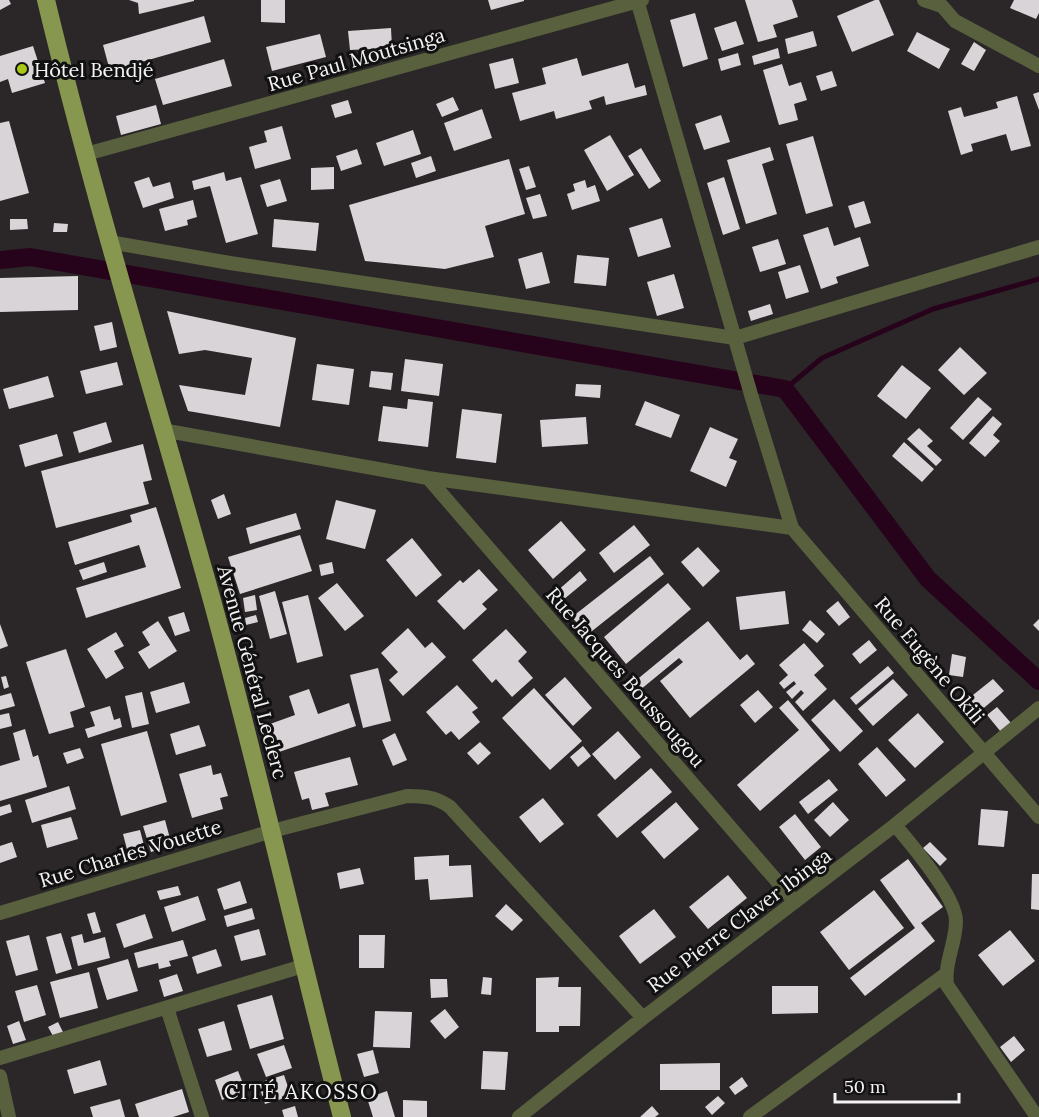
<svg xmlns="http://www.w3.org/2000/svg" width="1039" height="1117" font-family="Lora,serif">
	<rect width="100%" height="100%" fill="#2b2729"/>
	<g fill="none" stroke-linecap="round" stroke-linejoin="round">
		<path stroke="#27031b" stroke-width="5" d="M785 389 822 358 933 309 1039 279"/>
		<path stroke="#27031b" stroke-width="18" d="M0 260 30 257 785 389 928 579 1039 681"/>
	</g>
	<path fill="#d9d4d7" d="M0 0H9L11 4 0 10Z
		M129 0H194V1L139 14 138 3Z
		M261 0H285V23L261 22Z
		M488 0H524V1L491 10Z
		M745 0H792L798 17 773 25 777 37 758 42Z
		M875 0H879L894 35 852 52 837 16Z
		M1014 0H1039V13L1036 19 1010 8Z
		M695 13 708 59 683 67 670 20Z
		M204 16 211 42 110 71 103 45Z
		M736 21 744 44 722 51 714 28Z
		M391 28 392 48 350 50 348 31Z
		M813 31 817 46 788 54 785 39Z
		M917 32 950 49 939 69 907 51Z
		M320 34 326 57 272 71 266 47Z
		M974 42 986 50 974 71 961 64Z
		M33 46 45 83 12 93 8 79 0 82V56Z
		M778 48 780 58 754 65 752 56Z
		M738 53 741 65 721 71 718 59Z
		M513 58 519 83 495 89 489 64Z
		M577 58 582 76 628 63 635 88 645 85 647 95 606 105 604 96 589 101 592 109 556 119 554 111 520 121 512 93 546 84 542 68Z
		M224 59 232 86 163 105 155 79Z
		M782 64 789 86 801 82 807 100 794 104 798 120 779 125 763 70Z
		M832 71 837 86 821 91 816 76Z
		M1039 92V110L1033 94Z
		M1017 96 1031 146 1011 151 1006 134 971 144 973 151 961 155 948 111 961 107 964 117 998 108 996 102Z
		M453 97 459 110 442 117 436 104Z
		M348 100 352 113 335 118 331 105Z
		M156 105 161 124 121 135 116 116Z
		M482 109 492 138 454 151 444 123Z
		M721 115 730 142 704 150 695 124Z
		M9 121 29 193 0 201V123Z
		M282 126 291 159 255 169 249 147 267 142 264 131Z
		M413 130 421 154 384 166 376 143Z
		M610 135 634 175 607 191 584 150Z
		M813 136 833 206 806 214 786 144Z
		M770 147 774 160 762 164 777 214 746 224 727 160Z
		M641 148 661 181 649 189 628 156Z
		M357 149 362 164 341 171 336 156Z
		M431 156 436 171 416 178 411 163Z
		M509 159 525 214 485 226 494 257 445 269 365 261 349 205Z
		M529 166 536 187 526 190 519 169Z
		M334 167V189L311 190V168Z
		M224 172 226 181 241 177 258 234 226 243 210 186 194 190 192 181Z
		M149 177 153 187 170 182 174 198 143 208 134 182Z
		M724 177 740 229 723 235 707 183Z
		M280 179 287 201 267 207 260 185Z
		M585 180 587 188 595 185 600 201 572 210 567 194 575 191 573 184Z
		M540 194 547 216 533 219 526 198Z
		M193 200 197 217 187 220 188 225 165 231 159 209Z
		M864 201 871 223 855 228 848 206Z
		M662 218 671 247 638 257 629 228Z
		M10 219H27L28 229 10 230Z
		M274 219 319 223 316 251 272 247Z
		M54 223 68 224 67 232H53Z
		M828 227 834 246 860 237 869 266 836 277 838 283 821 289 803 235Z
		M778 239 786 264 760 272 752 247Z
		M542 252 550 283 526 289 518 259Z
		M577 255 609 258 606 286 574 283Z
		M800 265 809 292 786 299 778 272Z
		M674 274 684 308 657 316 647 282Z
		M78 276V310L0 312V278Z
		M770 304 773 314 751 321 748 311Z
		M167 311 296 338 280 427 188 411 179 385 245 395 252 358 205 350 179 354Z
		M112 322 117 347 100 351 94 326Z
		M960 347 987 373 964 395 938 370Z
		M405 359 443 364 439 396 401 391Z
		M117 362 123 385 86 394 80 371Z
		M317 364 354 369 349 405 312 400Z
		M902 365 931 388 906 419 877 396Z
		M371 371 393 373 391 390 369 387Z
		M48 376 54 397 9 409 3 389Z
		M576 384 601 385 600 398 575 396Z
		M978 397 992 409 963 440 950 428Z
		M408 399 433 402 428 447 378 441 383 406 407 409Z
		M645 401 680 415 671 438 635 425Z
		M462 409 502 414 496 463 456 458Z
		M993 416 1002 424 993 435 1000 441 985 457 969 443Z
		M586 417 588 444 542 447 540 420Z
		M106 422 112 442 79 453 73 432Z
		M710 427 738 439 729 458 737 461 726 487 690 471Z
		M919 428 933 441 927 446 942 460 936 466 907 439Z
		M57 434 63 456 25 467 19 445Z
		M904 442 934 469 922 482 892 456Z
		M143 444 152 480 143 482 149 504 56 528 41 471Z
		M224 494 231 514 218 519 211 500Z
		M336 500 376 510 365 549 326 539Z
		M156 507 181 588 86 618 76 588 146 567 139 545 75 565 68 542 132 522 130 515Z
		M296 513 301 529 250 544 246 528Z
		M561 521 586 550 553 579 528 550Z
		M634 525 650 545 614 573 599 553Z
		M300 535 312 571 240 594 228 557Z
		M412 538 442 575 416 597 386 560Z
		M698 547 720 571 703 587 681 562Z
		M650 556 664 574 587 635 572 617Z
		M104 562 107 572 83 580 79 570Z
		M332 562 334 573 321 576 319 565Z
		M479 569 498 590 482 604 487 609 464 630 437 601 460 580 463 583Z
		M580 571 587 580 563 600 556 592Z
		M337 583 364 616 345 631 318 598Z
		M668 583 691 609 626 664 604 637Z
		M275 591 287 634 270 639 259 596Z
		M785 591 789 624 740 630 736 597Z
		M255 595 257 610 245 612 243 598Z
		M308 595 323 656 297 663 282 602Z
		M838 601 850 617 839 626 826 611Z
		M184 612 190 631 175 636 168 617Z
		M256 615 258 622 246 625 245 618Z
		M1039 619V631L1033 625Z
		M810 620 825 634 817 643 802 630Z
		M158 621 177 651 149 669 138 652 150 645 142 632Z
		M708 621 740 660 747 654 755 664 690 718 660 681 683 662 679 658 640 690 634 682Z
		M0 624 8 646 0 649Z
		M408 628 425 648 432 642 446 657 403 696 389 680 398 672 381 653Z
		M506 629 527 652 518 661 533 678 512 697 496 679 492 683 472 660Z
		M116 632 124 646 114 651 124 668 106 679 87 649Z
		M869 640 877 650 860 664 852 654Z
		M804 643 824 666 814 675 827 689 803 711 795 702 804 693 801 690 792 699 786 692 796 684 794 681 784 689 779 683 788 675 779 665Z
		M66 649 85 707 70 712 74 727 49 734 26 662Z
		M952 654 966 657 963 677 949 675Z
		M888 666 894 673 856 705 850 698Z
		M378 668 391 721 363 728 350 675Z
		M6 676 9 687 4 689 1 677Z
		M565 677 592 708 573 726 545 695Z
		M893 679 908 695 873 726 858 709Z
		M993 679 1004 691 979 712 968 699Z
		M184 682 190 703 156 713 150 692Z
		M457 685 478 708 472 712 480 722 459 740 451 731 446 735 426 712Z
		M534 688 582 741 550 770 502 718Z
		M309 689 318 714 349 703 356 726 279 752 270 724 295 715 289 696Z
		M758 690 773 707 755 723 740 705Z
		M142 692 149 724 132 728 125 696Z
		M11 693 15 706 0 710V696Z
		M834 699 863 731 840 752 811 720Z
		M788 700 830 750 760 811 737 785 799 730 779 708Z
		M110 706 114 720 120 718 122 727 88 738 85 729 95 726 90 712Z
		M997 707 1011 723 1001 732 987 715Z
		M9 713 12 726 0 729V715Z
		M918 713 944 742 915 768 888 740Z
		M199 725 206 746 176 755 170 734Z
		M25 729 33 757 38 755 47 787 0 801V766L20 760 13 733Z
		M147 731 167 802 121 816 101 744Z
		M618 731 641 757 615 780 592 754Z
		M395 733 407 760 393 766 382 740Z
		M480 742 491 753 478 765 467 753Z
		M583 746 591 756 578 767 570 757Z
		M877 747 906 780 886 797 858 764Z
		M80 748 84 758 67 764 63 753Z
		M350 757 358 785 325 793 329 806 312 810 309 798 302 800 294 772Z
		M211 765 213 775 221 773 228 796 220 798 223 809 192 818 179 774Z
		M651 768 672 792 617 838 597 815Z
		M829 779 838 790 808 814 799 802Z
		M69 786 76 809 32 823 25 800Z
		M543 798 564 824 540 843 519 817Z
		M676 802 699 829 664 859 641 832Z
		M833 802 849 820 830 837 814 820Z
		M10 804 12 812 0 816V807Z
		M981 809 1008 811 1004 847 978 845Z
		M795 814 821 847 805 860 779 827Z
		M71 817 78 839 47 848 41 825Z
		M165 820 172 846 151 852 143 826Z
		M140 830 146 853 129 857 123 834Z
		M12 842 17 857 0 863V846Z
		M930 842 947 859 940 866 923 848Z
		M449 855V866L471 865 473 897 430 900 428 879 415 880 414 857Z
		M908 859 943 907 921 923 935 941 865 996 850 978 915 928 880 880Z
		M360 868 364 884 340 889 337 873Z
		M1032 874H1039V910L1031 909Z
		M728 875 747 898 708 929 689 907Z
		M240 881 247 903 224 910 217 889Z
		M178 886 181 895 160 900 157 891Z
		M874 890 904 928 849 970 820 932Z
		M198 896 206 920 172 932 164 907Z
		M506 904 523 920 512 931 495 916Z
		M252 908 255 919 227 927 224 916Z
		M654 909 676 937 640 964 619 936Z
		M95 912 101 932 93 934 87 914Z
		M145 914 153 938 124 948 116 924Z
		M259 929 266 955 241 961 234 936Z
		M1010 930 1035 961 1003 986 978 955Z
		M61 933 72 969 56 974 46 937Z
		M82 934 84 943 105 937 110 958 78 966 71 937Z
		M29 935 38 970 16 976 6 941Z
		M359 935H385L384 968H359Z
		M183 940 188 956 169 961 171 966 159 969 158 963 138 968 134 953Z
		M216 949 222 966 197 974 192 957Z
		M128 959 138 991 107 1000 97 968Z
		M89 972 98 1008 60 1018 50 982Z
		M177 974 183 991 164 997 159 980Z
		M483 977 492 978 491 995 481 994Z
		M559 977 558 987H581L580 1026H559V1032H536V978Z
		M430 979H447L448 997 431 998Z
		M37 985 46 1015 24 1022 15 991Z
		M772 986H818V1013L772 1014Z
		M272 995 284 1039 250 1049 237 1005Z
		M445 1009 459 1027 445 1039 430 1021Z
		M375 1011 412 1012 410 1048 373 1047Z
		M19 1021 26 1040 13 1044 7 1026Z
		M224 1021 232 1050 207 1057 198 1029Z
		M58 1022 63 1032 53 1036 48 1027Z
		M1014 1036 1025 1050 1011 1062 1000 1047Z
		M284 1045 292 1068 266 1077 257 1054Z
		M373 1050 379 1073 364 1077 357 1054Z
		M483 1051 508 1052 505 1090 481 1089Z
		M100 1060 107 1085 74 1094 67 1070Z
		M720 1063V1090H660V1064Z
		M238 1071 246 1091 222 1100 215 1080Z
		M284 1075 291 1096 265 1104 258 1083Z
		M742 1077 748 1086 735 1095 729 1087Z
		M182 1089 189 1112 173 1117H139L135 1104Z
		M387 1091 395 1117H373L367 1098Z
		M718 1096 725 1103 712 1115 705 1107Z
		M120 1099 125 1117H93L90 1107Z
		M403 1100 427 1101V1117H403Z
		M295 1106 298 1117H284L282 1110Z
		M652 1106 659 1114 655 1117H640Z"/>
	<g fill="none" stroke-linecap="round" stroke-linejoin="round">
		<path stroke="#58603e" stroke-width="14" d="M637 0 752 398 792 528 1039 817
			M924 0 942 6 955 21 1039 66
			M86 154 642 0
			M109 242 230 263 735 338 1039 247
			M162 430 428 478 792 528
			M428 478 795 902
			M895 825C912 845 956 897 956 921 956 943 944 963 947 985L1037 1117
			M0 913 272 831 407 796C425 796 436 797 450 807L643 1018
			M167 1008 202 1117
			M0 1058 303 966
			M0 1076 9 1117
			M519 1117 643 1018 895 825 1039 708
			M750 1117 946 974"/>
		<path stroke="#87974f" stroke-width="18" d="M46 0C94 200 155 396 210 593 258 767 297 943 342 1117"/>
	</g>
	<circle fill="#aac718" stroke="#121111" stroke-width="2" cx="22" cy="69" r="6"/>
	<g text-anchor="middle" dominant-baseline="central" stroke-width="6" stroke-linejoin="round" paint-order="stroke">
		<g font-size="20" fill="#f5f3f4" stroke="#121111">
			<text transform="translate(356 59) rotate(-16)">Rue Paul Moutsinga</text>
			<text transform="translate(930 660) rotate(50)">Rue Eugène Okili</text>
			<text transform="translate(253 672) rotate(75)">Avenue Général Leclerc</text>
			<text transform="translate(626 677) rotate(49)">Rue Jacques Boussougou</text>
			<text transform="translate(130 853) rotate(-17)">Rue Charles Vouette</text>
			<text transform="translate(739 920) rotate(-37)">Rue Pierre Claver Ibinga</text>
		</g>
		<g font-size="20" fill="#f5f3f4" stroke="#121111" text-anchor="start">
			<text x="34" y="69">Hôtel Bendjé</text>
		</g>
		<g font-size="21" letter-spacing="1.5" fill="#f5f3f4" stroke="#121111">
			<text x="301" y="1091">CITÉ AKOSSO</text>
		</g>
	</g>
	<path d="M835 1093v9h124v-9" fill="none" stroke="#f5f3f4" stroke-width="3"/>
	<text x="844" y="1093" font-size="18" fill="#f5f3f4" stroke="#121111" stroke-width="4.5" paint-order="stroke">50 m</text>
</svg>
